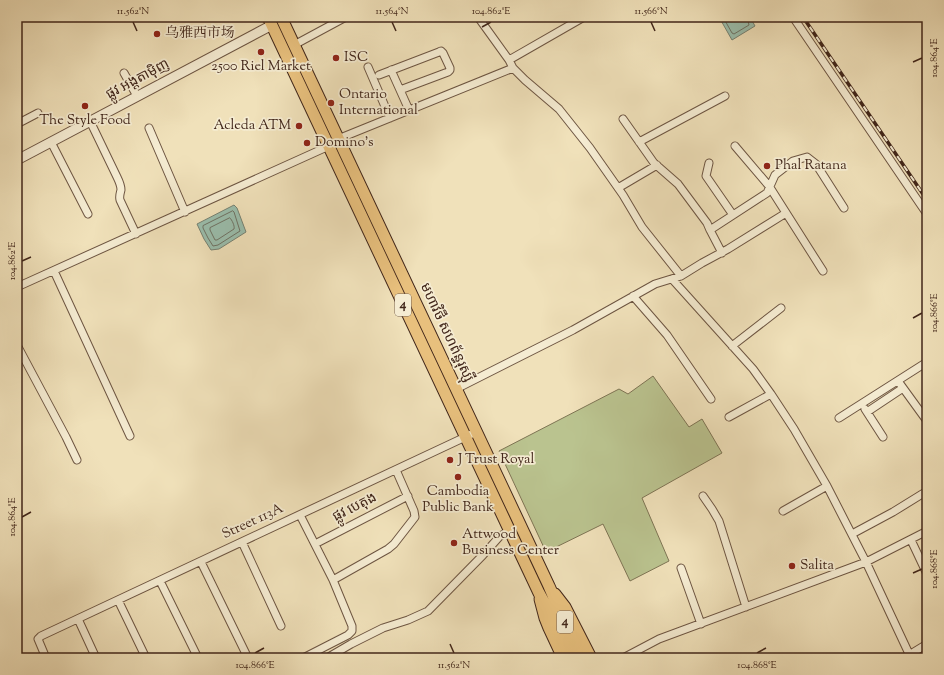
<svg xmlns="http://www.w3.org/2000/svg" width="944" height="675" font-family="'Sorts Mill Goudy','Noto Serif SC','Noto Sans Khmer',serif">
	<rect width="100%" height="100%" fill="#f0e1ba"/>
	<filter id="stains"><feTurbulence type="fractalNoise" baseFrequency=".005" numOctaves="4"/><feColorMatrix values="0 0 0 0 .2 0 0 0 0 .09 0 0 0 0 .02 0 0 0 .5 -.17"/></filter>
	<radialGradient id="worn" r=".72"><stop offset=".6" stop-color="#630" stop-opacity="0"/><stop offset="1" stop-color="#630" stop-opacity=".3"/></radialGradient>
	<path fill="#bac38f" stroke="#7e7454" d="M653 376 689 427 702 419 722 453 642 498 669 561 630 581 603 524 546 552 499 451 619 389 628 394Z"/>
	<path fill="#9abead" stroke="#768172" d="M719 17H750L755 26 732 40Z
		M234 205 237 208 246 232 219 249 211 250 204 239 197 224Z"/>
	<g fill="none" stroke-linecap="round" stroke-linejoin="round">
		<path stroke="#6e7264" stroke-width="1" d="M723 17 732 33 734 34 749 25 747 17
			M233 211 234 212 240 231 218 245 213 246 208 238 203 228V226Z
			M230 218C232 220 235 226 234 229L217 240H215L210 230V228Z"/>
		<defs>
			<path id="minor" d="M478 17 509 60 513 68 525 80 559 109 590 148 623 195 642 227 681 276
				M793 17 927 214
				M294 45 346 17
				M509 60 584 17
				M368 67 390 118
				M391 70 409 110
				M124 73 137 96
				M379 75 439 52 441 51 443 53 450 68V70L448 72 400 90
				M623 119 654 163 678 184 707 223 710 230 722 253
				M90 121 117 177C119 181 121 185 121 190 120 194 119 196 120 200L136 234
				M17 124 38 113
				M149 128 185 212
				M338 139 513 68
				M51 142 88 214
				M639 142 725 96
				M735 146 769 186 823 271
				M709 163 706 176 733 215
				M618 188 657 165
				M710 230 767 193 775 175 793 161 807 157 816 164 844 208
				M54 271 130 436
				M672 279 753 369 771 394 794 429 827 486 848 527 866 562 911 658
				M17 287 329 146
				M633 296 667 335 711 399
				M17 345 66 437 77 460
				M732 346 781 308
				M898 381 927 421
				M456 389 573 330 655 284 681 276 702 263 728 249 786 213
				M865 409 883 437
				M867 412 903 388
				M729 417 771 394
				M839 418 927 362
				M703 496 712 509 719 521 746 607
				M783 511 827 486
				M300 515 333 580 352 626V631L348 635 303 658
				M852 534 893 512 927 491
				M911 540 927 574
				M242 542 281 626
				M315 544 408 496
				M201 562 248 658
				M681 568 701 624
				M333 580 388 549 394 544 415 517 414 511 396 470
				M160 581 198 658
				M118 600 146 658
				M78 619 96 658
				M909 655 927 644
				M46 658 38 639 41 636 476 432
				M327 658 351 644 383 628 408 620 428 611 483 555 500 536 510 531
				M623 658 659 639 866 562 927 531"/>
			<path id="tertiary" d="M17 160 272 25"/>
			<path id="primary" d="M555 594 565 607 591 658
				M540 599 545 618 549 628 563 658"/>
			<path id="trunk" d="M268 17 539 593 551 615 571 658
				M281 17 549 586 565 623 581 658"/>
		</defs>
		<use href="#minor" stroke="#6d5542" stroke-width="9"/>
		<use href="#tertiary" stroke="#6d5542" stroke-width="11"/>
		<use href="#primary" stroke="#41261a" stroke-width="13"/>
		<use href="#trunk" stroke="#41261a" stroke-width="13"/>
		<use href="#minor" stroke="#f5ecd2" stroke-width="7"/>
		<use href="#tertiary" stroke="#f5ecd2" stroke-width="9"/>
		<use href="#primary" stroke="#e8c07d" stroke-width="11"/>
		<use href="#trunk" stroke="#e8c07d" stroke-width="11"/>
		<defs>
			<path id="rail" d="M803 17 927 200"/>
		</defs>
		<use href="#rail" stroke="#41261a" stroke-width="3.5"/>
		<use href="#rail" stroke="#f5ecd2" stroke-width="2" stroke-dasharray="6" stroke-linecap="butt"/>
	</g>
	<path fill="none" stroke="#41261a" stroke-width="1.5" d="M133 22 137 31M392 22 396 31M651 22 655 31M482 27 491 22M913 62 922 58M22 261 31 257M913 318 922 313M22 517 31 512M913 573 922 569M450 644 454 653M255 653 264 648M757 653 766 648"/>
	<g fill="#8f2418" stroke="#f5ecd2" stroke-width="1.5">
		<circle cx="157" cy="34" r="4"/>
		<circle cx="261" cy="52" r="4"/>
		<circle cx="336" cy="58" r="4"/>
		<circle cx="331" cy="103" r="4"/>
		<circle cx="85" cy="106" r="4"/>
		<circle cx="299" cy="126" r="4"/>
		<circle cx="307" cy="143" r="4"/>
		<circle cx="767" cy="166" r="4"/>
		<circle cx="450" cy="460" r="4"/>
		<circle cx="458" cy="477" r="4"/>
		<circle cx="454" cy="543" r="4"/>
		<circle cx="792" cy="566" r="4"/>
	</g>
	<g text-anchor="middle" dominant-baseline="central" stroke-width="3.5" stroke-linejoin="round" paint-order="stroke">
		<g fill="#f5ecd2" stroke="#776151" stroke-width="1">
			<rect x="395" y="294" width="16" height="22" rx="3"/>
			<rect x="557" y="611" width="16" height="22" rx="3"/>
		</g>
		<g font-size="13" font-weight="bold" fill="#41261a">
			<text x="403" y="305">4</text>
			<text x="565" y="622">4</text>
		</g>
		<g font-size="14" fill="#41261a" stroke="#f5ecd2" text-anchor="start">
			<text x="165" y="34">乌雅西市场</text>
			<text x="344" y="58">ISC</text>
			<text x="261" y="67" text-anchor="middle">2500 Riel Market</text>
			<text x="339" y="95">Ontario<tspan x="339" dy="16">International</tspan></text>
			<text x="85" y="121" text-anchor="middle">The Style Food</text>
			<text x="291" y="126" text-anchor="end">Acleda ATM</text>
			<text x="315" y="143">Domino's</text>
			<text x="775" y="166">Phal Ratana</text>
			<text x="458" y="460">J Trust Royal</text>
			<text x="458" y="492" text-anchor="middle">Cambodia<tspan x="458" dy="16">Public Bank</tspan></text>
			<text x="462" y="535">Attwood<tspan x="462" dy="16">Business Center</tspan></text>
			<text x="800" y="566">Salita</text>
		</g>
		<g font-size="14" fill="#41261a" stroke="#f5ecd2">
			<text transform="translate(138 80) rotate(-28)">ផ្លូវ អង្តតាម៉ិញ</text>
			<text transform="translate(446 333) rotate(65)">មហាវិថី សហព័ន្ធរុស្ស៊ី</text>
			<text transform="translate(355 508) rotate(-27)">ផ្លូវ បេតុង</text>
			<text transform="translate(253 522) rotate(-25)">Street 113A</text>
		</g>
	</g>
	<rect width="944" height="675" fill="none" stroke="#f0e1ba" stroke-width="44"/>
	<rect x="22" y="22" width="900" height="631" fill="none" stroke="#41261a" stroke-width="1.5"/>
	<g font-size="10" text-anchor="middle" fill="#41261a">
		<text x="133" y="14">11.562°N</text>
		<text x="392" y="14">11.564°N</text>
		<text x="491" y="14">104.862°E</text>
		<text x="651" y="14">11.566°N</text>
		<text transform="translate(933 58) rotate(-90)" y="4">104.864°E</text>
		<text transform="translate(11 261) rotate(-90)" y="4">104.862°E</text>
		<text transform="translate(933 313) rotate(-90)" y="4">104.866°E</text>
		<text transform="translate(11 517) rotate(-90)" y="4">104.864°E</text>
		<text transform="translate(933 569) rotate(-90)" y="4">104.868°E</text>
		<text x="255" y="668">104.866°E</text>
		<text x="454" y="668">11.562°N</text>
		<text x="757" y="668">104.868°E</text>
	</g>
	<rect width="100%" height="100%" filter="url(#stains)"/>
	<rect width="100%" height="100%" fill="url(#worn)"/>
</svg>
